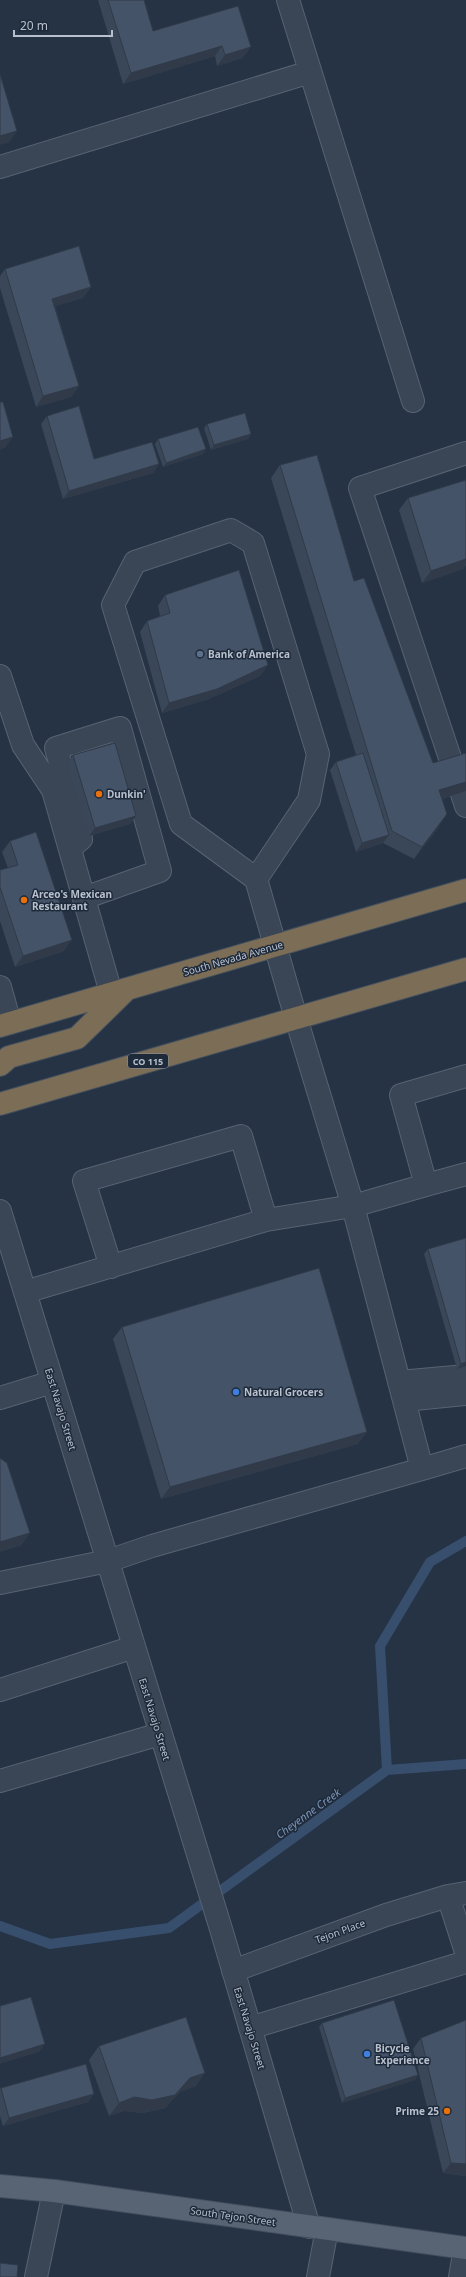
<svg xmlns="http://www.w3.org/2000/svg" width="466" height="2277" font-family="'Noto Sans',sans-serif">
	<rect width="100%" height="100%" fill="#253345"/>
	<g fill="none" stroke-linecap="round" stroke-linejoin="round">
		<path stroke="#374e6d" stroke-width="10" d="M387 1770 466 1764
			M0 1926 50 1944 169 1928 387 1770 380 1646 430 1562 466 1541"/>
		<defs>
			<path id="minor" d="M288 0 413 401
				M0 167 310 72
				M0 676 23 745 53 790 111 993
				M453 767 360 488 466 453
				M462 794 466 806
				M70 848 81 839 56 748 120 728 160 871 84 898
				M0 987 10 1023
				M426 1185 466 1174
				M0 1211 221 1929 309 2227
				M111 1267 84 1181 241 1136 266 1220
				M25 1292 266 1220 353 1206 426 1185 401 1095 466 1076
				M399 1382 466 1376
				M0 1398 52 1382
				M404 1400 466 1394
				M422 1469 466 1456
				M0 1583 108 1561 152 1546 422 1469 353 1206 296 1018 256 879 181 824 113 605 135 562 231 530 253 543 318 754 309 800 256 879
				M0 1690 134 1647
				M0 1781 160 1734
				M448 1896 466 1952
				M233 1971 386 1915 448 1896 466 1893
				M250 2028 466 1962
				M36 2277 54 2191
				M318 2277 327 2229
				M460 2277 465 2248"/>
			<path id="major" d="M0 2186 54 2191 466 2248"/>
			<path id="highway" d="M0 1026 466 890
				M0 1065 9 1057 77 1038 125 991
				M0 1104 466 969"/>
		</defs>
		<use href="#minor" stroke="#586372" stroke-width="24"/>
		<use href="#major" stroke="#434e5e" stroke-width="24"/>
		<use href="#highway" stroke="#44505f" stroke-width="24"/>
		<use href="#minor" stroke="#3a4555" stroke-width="22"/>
		<use href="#major" stroke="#586474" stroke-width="22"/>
		<use href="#highway" stroke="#7b6d56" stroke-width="22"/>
	</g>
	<path fill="#3a4759" d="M98 0H144L153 31 238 6 243 58 217 66 215 56 123 84Z
		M5 269 91 287 83 298 55 306 79 386 71 397 36 407 0 288V276Z
		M47 416 94 459 159 464 153 473 63 499 41 424Z
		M207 424 251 434 248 439 211 450 204 428Z
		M158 439 206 449 203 454 163 467 155 444Z
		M280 465 354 581 433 763 466 753V791L442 799 439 827 414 859 383 843 356 852 330 770 336 762 356 755 271 478Z
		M466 480V565L463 569 422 583 399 510 408 498Z
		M165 595 268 665 260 676 209 699 162 713 140 632 147 621 160 616 158 606Z
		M73 755 136 816 130 824 89 836 67 764Z
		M10 841 64 951 15 967 0 921V870L8 868 2 852Z
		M428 1249 466 1366 457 1369 424 1254Z
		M122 1327 367 1432 358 1444 161 1499 113 1339Z
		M466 2020V2176L443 2173 413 2049 421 2038Z
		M322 2023 418 2075 415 2080 342 2103 319 2027Z
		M99 2046 196 2086 180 2092 165 2108 143 2113 124 2111 109 2116 89 2060Z
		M1 2088 94 2094 88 2102 3 2126 0 2116V2089Z"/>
	<path fill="#303a49" d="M222 46 215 56 123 84 131 73Z
		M251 47 243 58 217 66 225 55Z
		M17 131 10 142 0 145V136Z
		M91 287 83 298 45 309 52 299Z
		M79 386 71 397 36 407 43 396Z
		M251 434 248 439 211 450 214 445Z
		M13 437 5 448 0 450V441Z
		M206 449 203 454 163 467 166 463Z
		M159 464 153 473 63 499 69 491Z
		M466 559V565L463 569 422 583 431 571Z
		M268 665 260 676 209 699 162 713 169 703Z
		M466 782V791L431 802 439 790Z
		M447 814 439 827 414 859 422 847Z
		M136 816 130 824 89 836 95 828Z
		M389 835 383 843 356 852 362 843Z
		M72 940 64 951 15 967 23 956Z
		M466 1362V1366L457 1369 461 1364Z
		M367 1432 358 1444 161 1499 170 1487Z
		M30 1533 21 1546 0 1552V1542Z
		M45 2044 39 2052 0 2064V2058Z
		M205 2073 196 2086 180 2092 165 2108 143 2113 124 2111 109 2116 119 2103Z
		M418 2075 415 2080 342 2103 345 2098Z
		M94 2094 88 2102 3 2126 9 2118Z
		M451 2163 466 2164V2176L443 2173Z"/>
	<path fill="#445368" stroke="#303a49" d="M108 0H144L153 31 238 6 251 47 225 55 222 46 131 73Z
		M0 74 17 131 0 136Z
		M79 246 91 287 52 299 79 386 43 396 5 269Z
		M0 402H3L13 437 0 441Z
		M79 406 94 459 152 442 159 464 69 491 47 416Z
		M245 413 251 434 214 445 207 424Z
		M198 427 206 449 166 463 158 439Z
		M317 455 354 581 364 578 433 763 466 753V782L439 790 447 814 422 847 392 831 280 465Z
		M466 480V559L431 571 408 498Z
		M239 570 268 665 217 689 169 703 147 621 170 613 165 595Z
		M115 743 136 816 95 828 73 755Z
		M363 753 389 835 362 843 336 762Z
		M36 832 72 940 23 956 0 887V870L18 865 10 841Z
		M466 1238V1362L461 1364 428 1249Z
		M319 1268 367 1432 170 1487 122 1327Z
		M0 1458 7 1463 30 1533 0 1542Z
		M31 1997 45 2044 0 2058V2006Z
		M394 2000 418 2075 345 2098 322 2023Z
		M186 2017 205 2073 190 2078 175 2095 152 2100 134 2097 119 2103 99 2046Z
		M466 2020V2164L451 2163 421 2038Z
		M86 2064 94 2094 9 2118 1 2088Z
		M0 2263 18 2265 17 2277H0Z"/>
	<circle fill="#5c6f8a" stroke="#1e2a3a" stroke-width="1.5" cx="200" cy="654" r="4"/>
	<g fill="#e8710a" stroke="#1e2a3a" stroke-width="1.5">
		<circle cx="99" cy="794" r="4"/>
		<circle cx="24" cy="900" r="4"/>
		<circle cx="447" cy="2111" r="4"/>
	</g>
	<g fill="#3f7fe0" stroke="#1e2a3a" stroke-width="1.5">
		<circle cx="236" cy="1392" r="4"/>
		<circle cx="367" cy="2054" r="4"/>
	</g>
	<g text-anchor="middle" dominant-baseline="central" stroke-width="3" stroke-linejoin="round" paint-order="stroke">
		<rect fill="#1e2a3a" stroke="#8a93a2" stroke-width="1" x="128" y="1054" width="40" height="14" rx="3"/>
		<g font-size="9" font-weight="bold" fill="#b8c0ce">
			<text x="148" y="1061">CO 115</text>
		</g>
		<g font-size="10" font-weight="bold" fill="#b8c0ce" stroke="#1e2a3a" text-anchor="start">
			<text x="208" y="654">Bank of America</text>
			<text x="107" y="794">Dunkin'</text>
			<text x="32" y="894">Arceo's Mexican<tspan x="32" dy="12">Restaurant</tspan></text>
			<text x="244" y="1392">Natural Grocers</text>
			<text x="375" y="2048">Bicycle<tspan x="375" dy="12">Experience</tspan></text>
			<text x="439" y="2111" text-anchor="end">Prime 25</text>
		</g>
		<g font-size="10" fill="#b8c0ce" stroke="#1e2a3a">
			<text transform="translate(233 958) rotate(-16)">South Nevada Avenue</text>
			<text transform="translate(61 1409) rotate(73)">East Navajo Street</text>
			<text transform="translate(155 1719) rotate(73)">East Navajo Street</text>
			<text transform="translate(340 1931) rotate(-20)">Tejon Place</text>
			<text transform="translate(250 2028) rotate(73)">East Navajo Street</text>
			<text transform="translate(233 2216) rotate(8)">South Tejon Street</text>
		</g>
		<g font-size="11" font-style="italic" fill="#7c96b7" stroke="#1e2a3a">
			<text transform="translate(308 1813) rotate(-36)">Cheyenne Creek</text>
		</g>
	</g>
	<path d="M14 30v6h98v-6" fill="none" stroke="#b8c0ce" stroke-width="2"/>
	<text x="20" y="30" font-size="12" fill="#b8c0ce" stroke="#1e2a3a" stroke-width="3" paint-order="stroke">20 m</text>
</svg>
